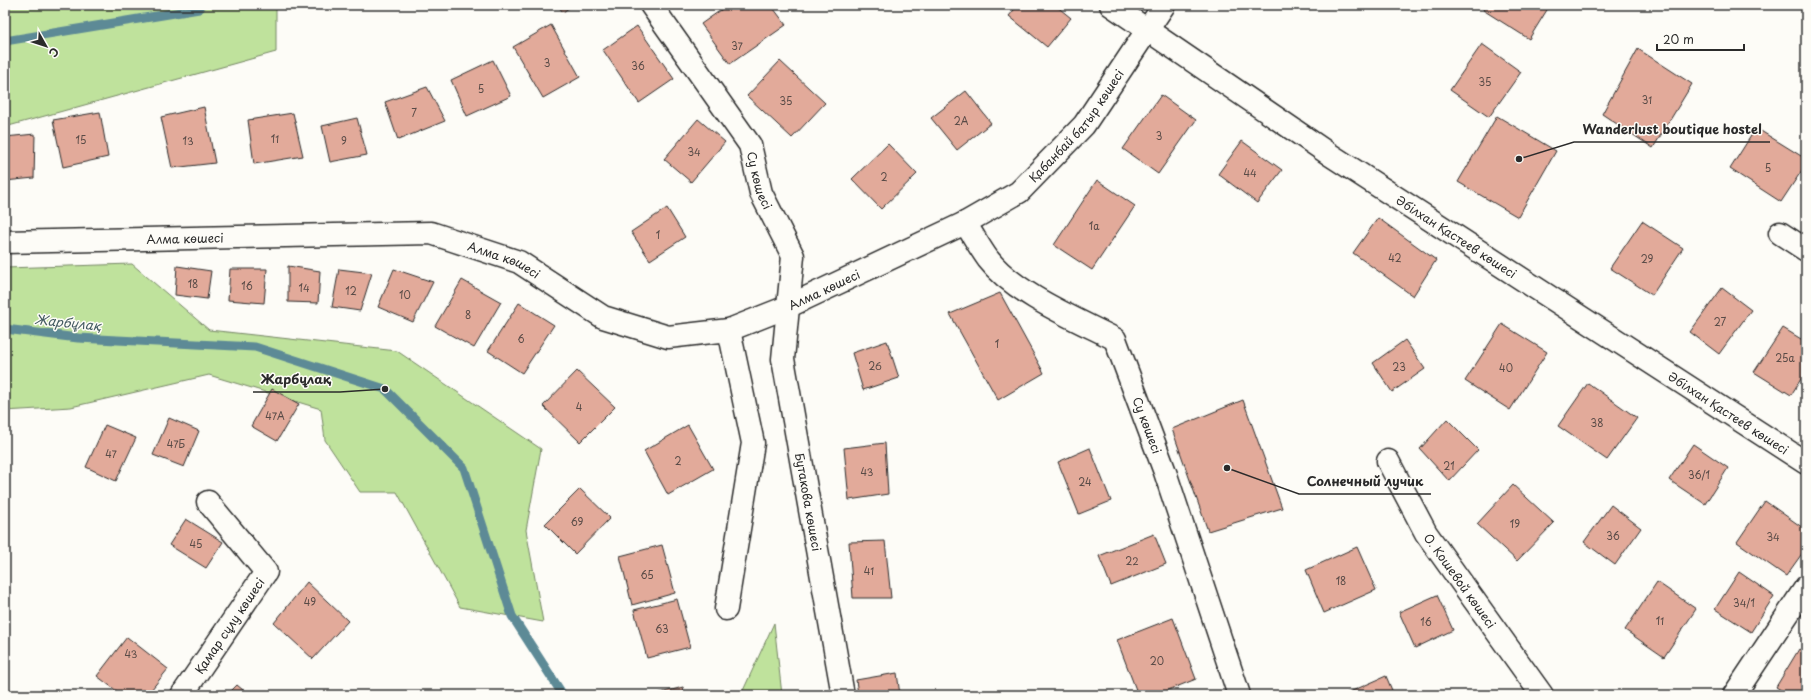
<svg xmlns="http://www.w3.org/2000/svg" width="1811" height="700" font-family="'Playpen Sans',sans-serif">
	<rect width="100%" height="100%" fill="#fdfcf7"/>
	<filter id="ink" filterUnits="userSpaceOnUse"><feTurbulence type="fractalNoise" baseFrequency=".025" numOctaves="2"/><feDisplacementMap in="SourceGraphic" scale="8" xChannelSelector="R" yChannelSelector="G"/><feConvolveMatrix kernelMatrix="1 2 1 2 8 2 1 2 1" color-interpolation-filters="sRGB"/></filter>
	<g filter="url(#ink)">
		<path fill="#bfe29c" stroke="#758664" d="M5 5H276V52L5 127Z
			M132 264 209 330 397 351 541 449 526 530 543 622 460 607 397 492H360L325 440 321 409 209 375 71 407 5 411V268Z
			M774 623 782 695H741Z"/>
		<g fill="none" stroke-linecap="round" stroke-linejoin="round">
			<path stroke="#5d8a96" stroke-width="9" d="M5 41 199 9 201 5
				M5 329 78 338 255 347 385 389 464 468 512 616 563 695"/>
		</g>
		<path fill="#e2aa9a" stroke="#2b2b2b" d="M557 5H573L563 12Z
			M728 5H771L786 25 730 64 701 24Z
			M1018 5H1055L1071 18 1047 47 1009 16Z
			M1486 5H1550L1529 39 1483 10Z
			M1796 5H1806V11Z
			M551 25 580 77 543 98 513 47Z
			M637 26 674 79 639 103 603 50Z
			M1482 44 1521 72 1489 117 1450 90Z
			M1638 49 1692 84 1653 148 1602 114Z
			M493 60 511 96 467 116 451 80Z
			M780 61 825 103 792 138 747 96Z
			M427 87 445 121 398 140 385 102Z
			M966 91 991 123 957 150 931 118Z
			M1161 95 1196 120 1158 174 1123 149Z
			M204 107 215 163 172 168 161 117Z
			M100 112 108 157 63 167 53 120Z
			M293 113 303 156 254 164 248 120Z
			M1497 116 1556 151 1518 217 1458 182Z
			M357 118 367 155 330 162 322 126Z
			M698 119 725 142 691 182 664 159Z
			M1756 128 1806 159V164L1781 202 1730 169Z
			M35 134 34 178 5 181V137Z
			M1242 141 1282 170 1257 203 1218 174Z
			M888 144 917 174 881 209 852 179Z
			M1097 180 1135 206 1092 270 1054 245Z
			M667 208 685 237 650 260 631 232Z
			M1378 218 1436 260 1413 296 1353 253Z
			M1642 221 1683 248 1652 295 1610 268Z
			M177 266 211 271 207 299 175 295Z
			M288 266 320 271 318 303 288 302Z
			M230 269H267L264 303 228 300Z
			M339 269 372 273 360 311 332 307Z
			M394 269 433 282 413 322 378 307Z
			M462 280 501 302 474 348 435 326Z
			M1722 288 1751 310 1719 354 1690 332Z
			M1000 293 1044 373 998 400 950 314Z
			M519 303 554 325 522 373 488 351Z
			M1502 324 1547 352 1510 410 1465 381Z
			M1783 328 1806 342V371L1791 395 1754 372Z
			M1405 340 1425 369 1392 392 1373 363Z
			M887 341 899 378 863 390 852 353Z
			M577 371 615 407 580 442 543 406Z
			M1588 383 1637 418 1607 460 1558 426Z
			M272 389 299 404 277 441 251 426Z
			M1243 400 1282 508 1208 531 1172 429Z
			M169 418 199 431 184 467 153 455Z
			M1447 419 1478 450 1449 481 1420 449Z
			M105 425 136 438 116 481 86 467Z
			M688 425 713 469 668 495 644 451Z
			M885 443 888 494 849 500 844 448Z
			M1693 444 1728 468 1705 504 1669 480Z
			M1090 448 1111 501 1079 514 1058 462Z
			M1513 485 1554 523 1517 561 1477 524Z
			M580 489 610 518 575 554 545 524Z
			M1765 501 1806 530V548L1786 576 1737 542Z
			M1611 505 1641 528 1615 565 1584 542Z
			M186 519 223 542 206 568 169 545Z
			M1154 534 1166 564 1111 586 1099 556Z
			M885 541 891 598H853L849 542Z
			M662 545 675 593 632 605 620 556Z
			M1357 547 1376 590 1324 613 1306 570Z
			M1739 572 1774 596 1751 632 1715 609Z
			M307 582 348 621 313 659 274 623Z
			M1657 582 1696 609 1664 657 1625 630Z
			M1437 595 1453 630 1415 648 1399 612Z
			M677 599 690 647 647 658 634 610Z
			M1173 618 1196 679 1156 695H1138L1117 640Z
			M127 637 168 669 147 695H122L97 676Z
			M1799 649 1806 653V695H1789L1776 687Z
			M897 673 900 695H858L856 680Z
			M1386 676 1394 695H1343Z
			M237 685 249 695H227Z
			M683 687 685 695H653Z"/>
		<g fill="none" stroke-linecap="round" stroke-linejoin="round">
			<defs>
				<g id="minor">
					<path id="s1" d="M651 5 750 145 761 193 793 256 783 359 843 695"/>
					<path id="s2" d="M1111 5 1329 154 1806 463"/>
					<path id="s3" d="M965 223C973 235 980 248 988 259 1015 294 1076 319 1115 339L1165 472 1239 695"/>
					<path d="M1780 233 1806 250"/>
					<path id="s4" d="M5 242 431 233 519 262 603 317 668 337 729 330 787 307 965 223 1019 192 1084 125 1164 5"/>
					<path id="s5" d="M1388 461 1426 533 1542 695"/>
					<path d="M726 609 753 443 729 330"/>
					<path id="s6" d="M182 695 266 572 208 502"/>
					<path d="M1734 695 1806 587"/>
				</g>
			</defs>
			<use href="#minor" stroke="#2b2b2b" stroke-width="25"/>
			<use href="#minor" stroke="#fdfcf7" stroke-width="22"/>
		</g>
	</g>
	<g text-anchor="middle" dominant-baseline="central" stroke-width="3" stroke-linejoin="round" paint-order="stroke">
		<g font-size="10" fill="#594b47">
			<text x="737" y="45">37</text>
			<text x="547" y="62">3</text>
			<text x="638" y="65">36</text>
			<text x="1485" y="81">35</text>
			<text x="481" y="88">5</text>
			<text x="1647" y="99">31</text>
			<text x="786" y="100">35</text>
			<text x="414" y="112">7</text>
			<text x="961" y="120">2А</text>
			<text x="1159" y="135">3</text>
			<text x="275" y="138">11</text>
			<text x="81" y="139">15</text>
			<text x="188" y="140">13</text>
			<text x="344" y="140">9</text>
			<text x="694" y="151">34</text>
			<text x="1768" y="167">5</text>
			<text x="1250" y="172">44</text>
			<text x="884" y="176">2</text>
			<text x="1094" y="225">1а</text>
			<text x="658" y="234">1</text>
			<text x="1395" y="257">42</text>
			<text x="1647" y="258">29</text>
			<text x="193" y="283">18</text>
			<text x="247" y="285">16</text>
			<text x="304" y="287">14</text>
			<text x="351" y="290">12</text>
			<text x="405" y="294">10</text>
			<text x="468" y="314">8</text>
			<text x="1720" y="321">27</text>
			<text x="521" y="338">6</text>
			<text x="997" y="343">1</text>
			<text x="1785" y="357">25а</text>
			<text x="875" y="365">26</text>
			<text x="1399" y="366">23</text>
			<text x="1506" y="367">40</text>
			<text x="579" y="406">4</text>
			<text x="275" y="415">47А</text>
			<text x="1597" y="422">38</text>
			<text x="176" y="443">47Б</text>
			<text x="111" y="453">47</text>
			<text x="678" y="460">2</text>
			<text x="1449" y="465">21</text>
			<text x="867" y="471">43</text>
			<text x="1699" y="474">36/1</text>
			<text x="1085" y="481">24</text>
			<text x="577" y="521">69</text>
			<text x="1515" y="523">19</text>
			<text x="1613" y="535">36</text>
			<text x="1773" y="536">34</text>
			<text x="196" y="543">45</text>
			<text x="1132" y="560">22</text>
			<text x="869" y="570">41</text>
			<text x="647" y="574">65</text>
			<text x="1341" y="580">18</text>
			<text x="310" y="601">49</text>
			<text x="1744" y="602">34/1</text>
			<text x="1660" y="620">11</text>
			<text x="1426" y="621">16</text>
			<text x="662" y="628">63</text>
			<text x="131" y="653">43</text>
			<text x="1157" y="660">20</text>
		</g>
		<g font-size="12" fill="#2b2b2b" stroke="#fdfcf7">
			<text stroke="none"><textPath href="#s4" startOffset="1158">Қабанбай батыр көшесі</textPath></text>
			<text stroke="none"><textPath href="#s1" startOffset="208">Су көшесі</textPath></text>
			<text stroke="none"><textPath href="#s2" startOffset="416">Әбілхан Қастеев көшесі</textPath></text>
			<text stroke="none"><textPath href="#s4" startOffset="180">Алма көшесі</textPath></text>
			<text stroke="none"><textPath href="#s4" startOffset="504">Алма көшесі</textPath></text>
			<text stroke="none"><textPath href="#s4" startOffset="852">Алма көшесі</textPath></text>
			<text stroke="none"><textPath href="#s2" startOffset="740">Әбілхан Қастеев көшесі</textPath></text>
			<text stroke="none"><textPath href="#s3" startOffset="286">Су көшесі</textPath></text>
			<text stroke="none"><textPath href="#s1" startOffset="540">Бутакова көшесі</textPath></text>
			<text stroke="none"><textPath href="#s5" startOffset="140">О. Кошевой көшесі</textPath></text>
			<text stroke="none"><textPath href="#s6" startOffset="84">Қамар сұлу көшесі</textPath></text>
		</g>
		<g font-size="13" font-style="italic" fill="#445b61" stroke="#fdfcf7">
			<text transform="translate(68 322) rotate(6)">Жарбұлақ</text>
		</g>
	</g>
	<path fill="none" stroke="#2b2b2b" stroke-width="1.5" d="M1519 159L1574 142H1770M385 389L340 392H253M1227 468L1299 494H1431"/>
	<g fill="#2b2b2b" stroke="#fdfcf7" stroke-width="1.5">
		<circle cx="1519" cy="159" r="4"/>
		<circle cx="385" cy="389" r="4"/>
		<circle cx="1227" cy="468" r="4"/>
	</g>
	<g font-size="13" text-anchor="middle" font-weight="bold" fill="#2b2b2b" stroke="#fdfcf7" stroke-width="3" stroke-linejoin="round" paint-order="stroke">
		<text x="1672" y="134">Wanderlust boutique hostel</text>
		<text x="296" y="384">Жарбұлақ</text>
		<text x="1365" y="486">Солнечный лучик</text>
	</g>
	<rect width="1811" height="700" fill="none" stroke="#fdfcf7" stroke-width="20"/>
	<rect x="10" y="10" width="1791" height="680" fill="none" stroke="#2b2b2b" stroke-width="1.5" filter="url(#ink)"/>
	<g transform="translate(46 46) rotate(129)" stroke="#fdfcf7" stroke-width="3" paint-order="stroke">
	<path d="M0-3L7 15L0 10L-7 15Z" fill="#2b2b2b"/>
	<text y="-6" font-size="11" font-weight="bold" text-anchor="middle" fill="#2b2b2b">С</text>
	</g>
	<path d="M1657 44v6h87v-6" fill="none" stroke="#2b2b2b" stroke-width="2"/>
	<text x="1663" y="44" font-size="12" fill="#2b2b2b" stroke="#fdfcf7" stroke-width="3" paint-order="stroke">20 m</text>
</svg>
